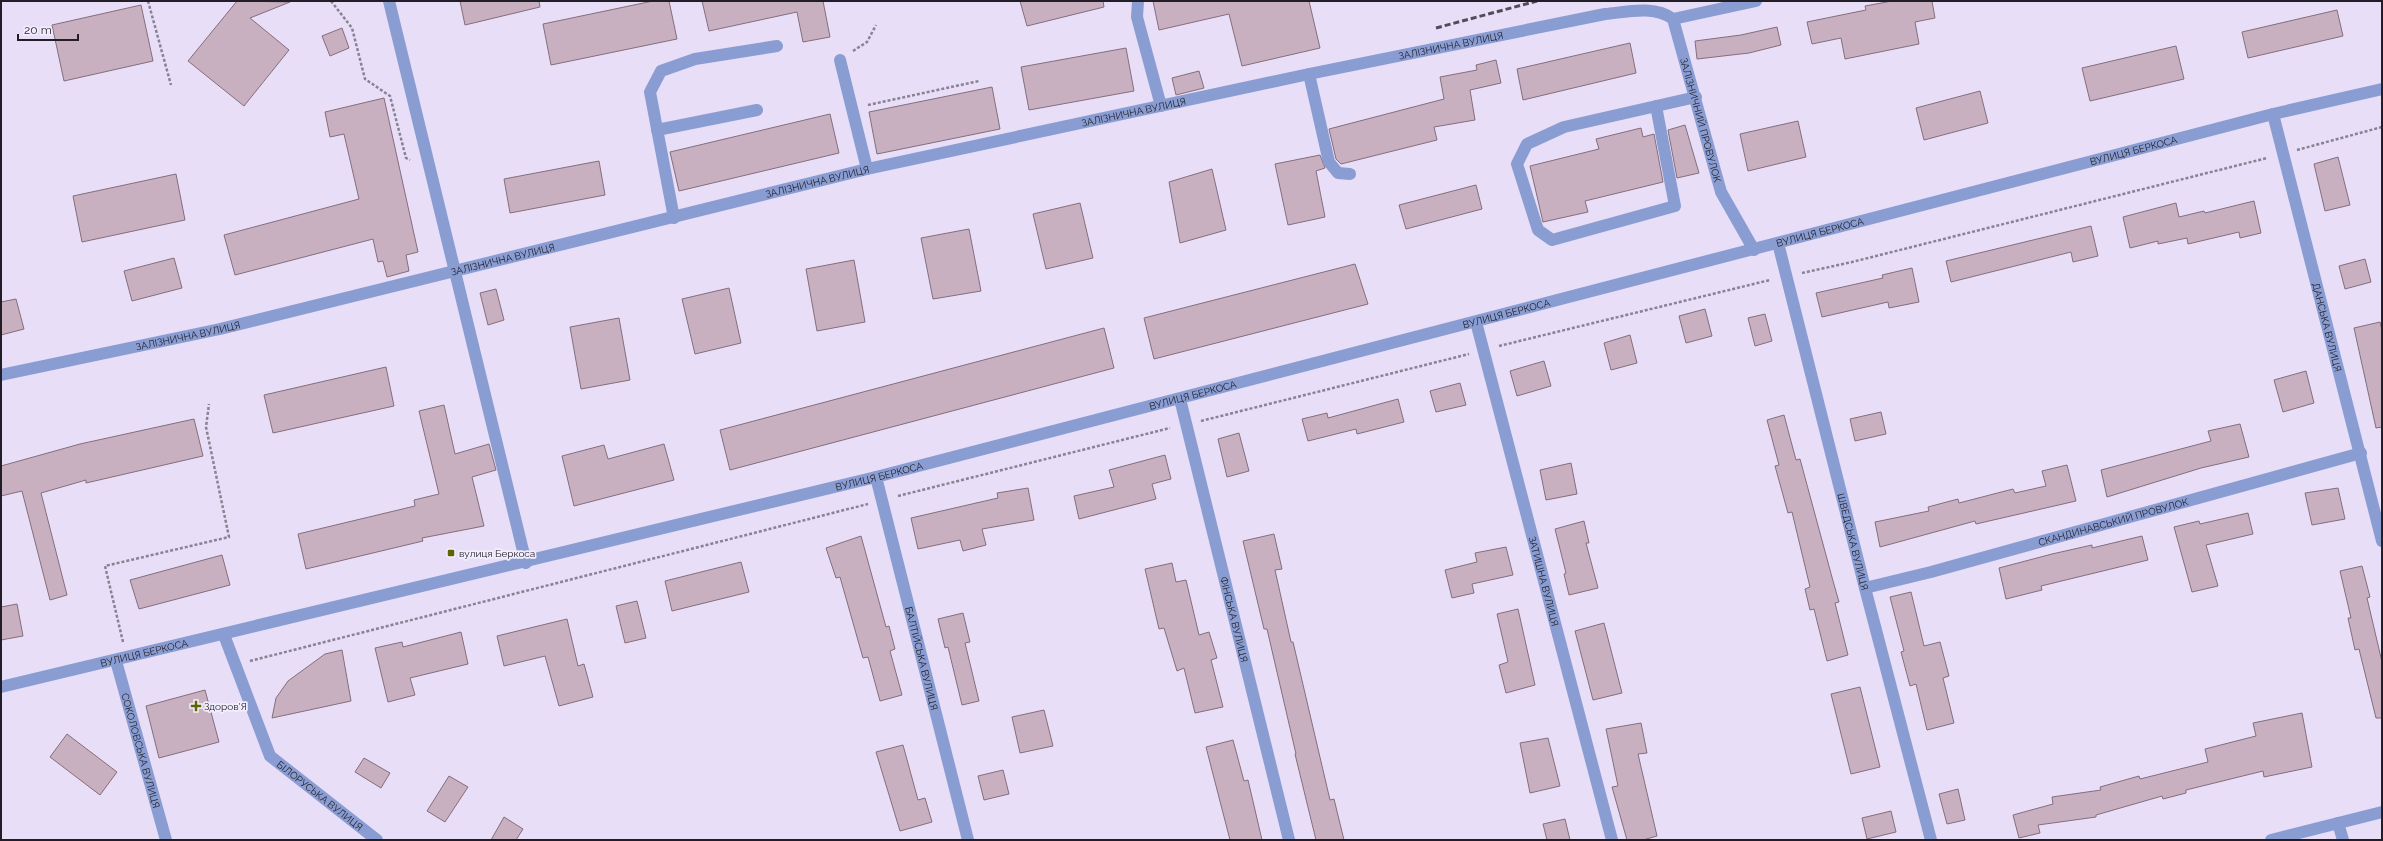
<svg xmlns="http://www.w3.org/2000/svg" width="2383" height="841" font-family="Raleway,sans-serif">
	<rect width="100%" height="100%" fill="#e8def7"/>
	<path fill="#c8b0c0" stroke="#846e7d" d="M237 1 290 2 250 18 289 50 244 106 188 61Z
		M460 1H539L540 7 465 25Z
		M653 1H669L677 39 551 65 543 24Z
		M702 1H823L830 37 803 42 797 12 709 31Z
		M1020 1H1103L1104 7 1027 26Z
		M1153 1H1309L1320 48 1242 66 1229 14 1159 30Z
		M1892 1H1932L1935 18 1915 22 1919 44 1845 59 1841 38 1812 44 1807 22 1866 10 1865 6Z
		M141 5 153 61 64 81 52 25Z
		M2337 10 2343 36 2248 58 2242 32Z
		M1777 27 1781 45 1749 53 1697 59 1695 41 1741 35Z
		M342 28 349 48 330 56 322 36Z
		M1630 43 1636 73 1523 100 1517 69Z
		M2176 46 2184 79 2090 101 2082 68Z
		M1126 48 1134 91 1029 110 1021 67Z
		M1496 60 1501 83 1470 90 1475 120 1434 127 1437 140 1341 164 1336 159 1329 129 1444 99 1440 77 1477 70 1476 65Z
		M1199 71 1204 88 1176 95 1172 78Z
		M992 87 1000 129 877 154 869 112Z
		M1980 91 1988 123 1924 140 1916 108Z
		M384 98 418 252 406 255 409 271 387 277 383 261 378 262 373 239 235 275 224 235 359 199 344 134 330 137 325 112Z
		M830 114 839 153 679 191 670 152Z
		M1798 121 1806 157 1748 171 1740 134Z
		M1685 125 1699 173 1677 178 1668 130Z
		M1641 128 1643 137 1654 134 1663 182 1585 201 1588 212 1543 222 1530 166 1599 149 1596 139Z
		M1320 155 1325 168 1316 171 1325 217 1288 225 1275 164Z
		M2338 157 2350 205 2325 211 2314 164Z
		M599 161 605 195 510 213 504 179Z
		M1212 169 1226 230 1180 243 1169 182Z
		M176 174 185 220 82 242 73 196Z
		M1476 185 1482 209 1406 229 1399 205Z
		M2254 201 2261 233 2240 238 2239 232 2188 244 2187 238 2158 244V241L2130 248 2123 217 2176 203 2179 217 2204 211 2205 213Z
		M1080 203 1093 258 1046 269 1033 214Z
		M2091 226 2098 256 2073 262 2071 252 1951 282 1946 261Z
		M969 229 981 291 933 299 921 238Z
		M174 258 182 288 132 301 124 271Z
		M2365 259 2371 282 2345 289 2339 266Z
		M854 260 865 322 817 331 806 269Z
		M1355 264 1368 304 1154 359 1144 318Z
		M1912 268 1919 302 1889 308 1888 302 1822 317 1816 293 1883 278 1882 275Z
		M729 288 741 343 695 354 682 299Z
		M496 289 504 320 488 325 480 293Z
		M16 299 24 329 1 335V302Z
		M1705 309 1712 336 1686 343 1679 316Z
		M1765 314 1772 341 1755 346 1748 318Z
		M619 318 630 380 581 389 570 327Z
		M2380 322 2382 330V427L2376 428 2354 328Z
		M1104 328 1114 368 730 470 720 430Z
		M1630 335 1637 363 1611 370 1604 343Z
		M1544 361 1551 386 1517 396 1510 371Z
		M386 367 394 406 273 433 264 395Z
		M2306 371 2314 403 2283 412 2274 380Z
		M1460 383 1466 405 1436 412 1430 391Z
		M1398 399 1404 422 1357 434 1356 429 1308 441 1302 419 1327 413 1328 418Z
		M444 405 455 454 489 444 496 470 472 477 484 526 422 538 423 541 306 569 298 534 415 506 414 500 439 494 419 411Z
		M1881 412 1886 434 1855 441 1850 419Z
		M1784 415 1796 460 1800 459 1833 581 1839 602 1835 603 1848 655 1827 661 1814 609 1810 610 1805 589 1810 587 1792 512 1788 513 1775 466 1779 465 1767 420Z
		M194 419 203 456 86 483V480L41 493 67 595 50 600 22 491 1 496V466L80 444Z
		M2240 424 2249 457 2201 468 2107 497 2101 470 2211 441 2208 431Z
		M1239 433 1249 471 1227 477 1218 439Z
		M664 444 674 480 574 506 562 456 604 445 608 459Z
		M1165 455 1171 479 1152 484 1156 499 1079 519 1074 496 1114 487 1109 470Z
		M1571 463 1577 494 1546 500 1540 470Z
		M2067 465 2076 501 1976 524 1975 521 1880 547 1875 522 1929 511 1928 507 1958 499 1959 503 2013 489 2015 493 2046 486 2042 471Z
		M1028 488 1034 520 982 529 986 545 963 551 960 540 918 549 911 518 998 498 997 493Z
		M2338 488 2345 519 2312 525 2305 493Z
		M2248 513 2253 534 2206 545 2218 586 2192 592 2174 527 2199 521 2200 524Z
		M1584 521 1589 543H1586L1598 588 1569 595 1564 574 1566 573 1555 529Z
		M1274 534 1282 569 1275 570 1291 642H1293L1330 800 1334 799 1344 840H1316L1295 754H1296L1267 629H1264L1243 541Z
		M861 536 886 627 889 626 895 649 890 651 902 695 880 701 868 657 863 658 840 577 836 578 826 548Z
		M2142 536 2148 560 2041 586 2042 590 2006 599 1999 568 2052 554 2092 545V548Z
		M1506 547 1513 575 1472 584 1474 593 1452 598 1445 570 1477 562 1475 553Z
		M222 555 230 585 139 609 130 580Z
		M741 562 749 592 672 611 665 581Z
		M1172 563 1176 582 1186 580 1199 635 1209 632 1217 658 1211 660 1223 707 1195 713 1184 668 1177 671 1164 628 1159 629 1145 569Z
		M2362 566 2370 597 2367 598 2382 662V718H2376L2359 649 2355 650 2348 618H2351L2340 571Z
		M1911 592 1924 646 1940 642 1949 676 1943 678 1954 723 1927 730 1916 684 1910 686 1901 652 1904 651 1890 597Z
		M637 601 646 638 625 643 616 606Z
		M17 604 23 636 1 640V607Z
		M1518 609 1535 685 1506 693 1499 665 1508 662 1497 614Z
		M963 613 970 642 965 643 979 701 962 705 948 647 945 648 938 619Z
		M567 619 578 666 584 664 593 697 559 706 545 656 504 666 497 636Z
		M1604 623 1622 693 1593 700 1575 631Z
		M461 632 468 664 410 678 415 695 388 702 375 648 402 642 403 647Z
		M342 650 351 701 272 718 276 698 288 681 325 654Z
		M1860 687 1880 767 1851 774 1831 694Z
		M205 690 219 742 159 758 146 706Z
		M1044 710 1053 746 1020 753 1012 717Z
		M2302 713 2312 767 2264 777 2263 771 2186 790V793L2163 799 2162 796 2096 815V817L2038 825 2040 833 2019 838 2013 815 2053 804 2052 797 2101 790 2100 787 2139 776 2140 779 2208 762 2205 749 2256 736 2253 723Z
		M1641 723 1647 753 1638 754 1657 836 1643 840H1627L1612 787 1618 786 1606 729Z
		M67 734 117 772 100 795 50 757Z
		M1548 738 1560 786 1530 793 1520 743Z
		M1233 740 1244 781 1248 780 1262 840H1230L1206 747Z
		M903 745 918 800 925 798 932 822 900 831 876 752Z
		M364 758 390 773 381 788 355 772Z
		M1003 770 1009 794 984 800 978 776Z
		M449 776 468 787 445 822 427 811Z
		M1958 789 1965 820 1947 824 1939 794Z
		M1891 811 1896 832 1867 839 1862 818Z
		M504 817 523 829 516 840H491Z
		M1565 819 1570 840H1547L1543 824Z"/>
	<g fill="none" stroke-linecap="round" stroke-linejoin="round">
		<path stroke="#898293" stroke-width="2.5" stroke-dasharray="3 2" stroke-linecap="butt" d="M148 1 171 85
			M331 1 352 28 365 79 390 96 406 158 410 160
			M853 51 867 42 876 25
			M868 105 979 81
			M2297 150 2382 127
			M1802 273 1852 262 2267 158
			M1499 346 1770 280
			M1201 421 1469 354
			M898 496 1170 428
			M123 642 105 566 229 537 206 427 209 404
			M250 661 868 504"/>
		<g stroke="#899dd3" stroke-width="12">
			<path d="M389 1 526 563"/>
			<path d="M1138 1 1137 17 1161 106"/>
			<path d="M1673 19 1756 1"/>
			<path d="M840 60 867 169"/>
			<path d="M1309 74 1329 162 1338 173 1350 174"/>
			<path d="M1656 106 1675 206 1552 240 1538 230 1517 164 1527 144 1564 127 1696 97"/>
			<path id="s1" d="M2273 114 2382 541"/>
			<path d="M657 130 757 110"/>
			<path d="M674 218 650 92 661 71 695 59 777 46"/>
			<path id="s2" d="M1778 243 1865 588 1931 840"/>
			<path id="s3" d="M1476 322 1612 840"/>
			<path id="s4" d="M1 375 220 329 867 169 1309 74 1605 14C1627 12 1654 5 1673 19L1721 192 1754 250"/>
			<path id="s5" d="M1180 399 1289 840"/>
			<path id="s6" d="M876 477 968 840"/>
			<path id="s7" d="M1865 588 1931 572 2361 453"/>
			<path id="s8" d="M224 635 270 756 377 840"/>
			<path id="s9" d="M116 661 166 840"/>
			<path id="s10" d="M1 687 876 477 2273 114 2382 89"/>
			<path d="M2338 823 2343 840"/>
			<path d="M2271 840 2382 812"/>
		</g>
		<path stroke="#524c59" stroke-width="3" stroke-dasharray="6 3" stroke-linecap="butt" d="M1436 28 1537 1"/>
	</g>
	<g fill="#5d6400" stroke="#f3eefd" stroke-width="1.5">
		<rect x="447" y="549" width="8" height="8" rx="2"/>
		<path d="M194 700h4v4h4v4h-4v4h-4v-4h-4v-4h4z"/>
	</g>
	<g text-anchor="middle" dominant-baseline="central" stroke-width="3.5" stroke-linejoin="round" paint-order="stroke">
		<g font-size="10" fill="#221e27" stroke="#f3eefd">
			<text stroke="none"><textPath href="#s4" startOffset="1487">ЗАЛІЗНИЧНА ВУЛИЦЯ</textPath></text>
			<text stroke="none"><textPath href="#s4" startOffset="1163">ЗАЛІЗНИЧНА ВУЛИЦЯ</textPath></text>
			<text stroke="none"><textPath href="#s4" startOffset="1819">ЗАЛІЗНИЧНИЙ ПРОВУЛОК</textPath></text>
			<text stroke="none"><textPath href="#s10" startOffset="2199">ВУЛИЦЯ БЕРКОСА</textPath></text>
			<text stroke="none"><textPath href="#s4" startOffset="839">ЗАЛІЗНИЧНА ВУЛИЦЯ</textPath></text>
			<text stroke="none"><textPath href="#s10" startOffset="1875">ВУЛИЦЯ БЕРКОСА</textPath></text>
			<text stroke="none"><textPath href="#s4" startOffset="515">ЗАЛІЗНИЧНА ВУЛИЦЯ</textPath></text>
			<text stroke="none"><textPath href="#s10" startOffset="1551">ВУЛИЦЯ БЕРКОСА</textPath></text>
			<text stroke="none"><textPath href="#s1" startOffset="220">ДАНСЬКА ВУЛИЦЯ</textPath></text>
			<text stroke="none"><textPath href="#s4" startOffset="191">ЗАЛІЗНИЧНА ВУЛИЦЯ</textPath></text>
			<text stroke="none"><textPath href="#s10" startOffset="1227">ВУЛИЦЯ БЕРКОСА</textPath></text>
			<text stroke="none"><textPath href="#s10" startOffset="903">ВУЛИЦЯ БЕРКОСА</textPath></text>
			<text stroke="none"><textPath href="#s7" startOffset="257">СКАНДИНАВСЬКИЙ ПРОВУЛОК</textPath></text>
			<text stroke="none"><textPath href="#s2" startOffset="308">ШВЕДСЬКА ВУЛИЦЯ</textPath></text>
			<text stroke="none"><textPath href="#s3" startOffset="268">ЗАТИШНА ВУЛИЦЯ</textPath></text>
			<text stroke="none"><textPath href="#s5" startOffset="227">ФІНСЬКА ВУЛИЦЯ</textPath></text>
			<text stroke="none"><textPath href="#s10" startOffset="147">ВУЛИЦЯ БЕРКОСА</textPath></text>
			<text stroke="none"><textPath href="#s6" startOffset="187">БАЛТІЙСЬКА ВУЛИЦЯ</textPath></text>
			<text stroke="none"><textPath href="#s9" startOffset="93">СОКОЛОВСЬКА ВУЛИЦЯ</textPath></text>
			<text stroke="none"><textPath href="#s8" startOffset="193">БІЛОРУСЬКА ВУЛИЦЯ</textPath></text>
		</g>
		<g font-size="10" fill="#221e27" stroke="#f3eefd" text-anchor="start">
			<text x="459" y="553">вулиця Беркоса</text>
			<text x="204" y="706">Здоров'Я</text>
		</g>
	</g>
	<rect width="2383" height="841" fill="none" stroke="#221e27" stroke-width="4"/>
	<path d="M18 34v6h60v-6" fill="none" stroke="#221e27" stroke-width="2"/>
	<text x="24" y="34" font-size="12" fill="#221e27" stroke="#f3eefd" stroke-width="3" paint-order="stroke">20 m</text>
</svg>
